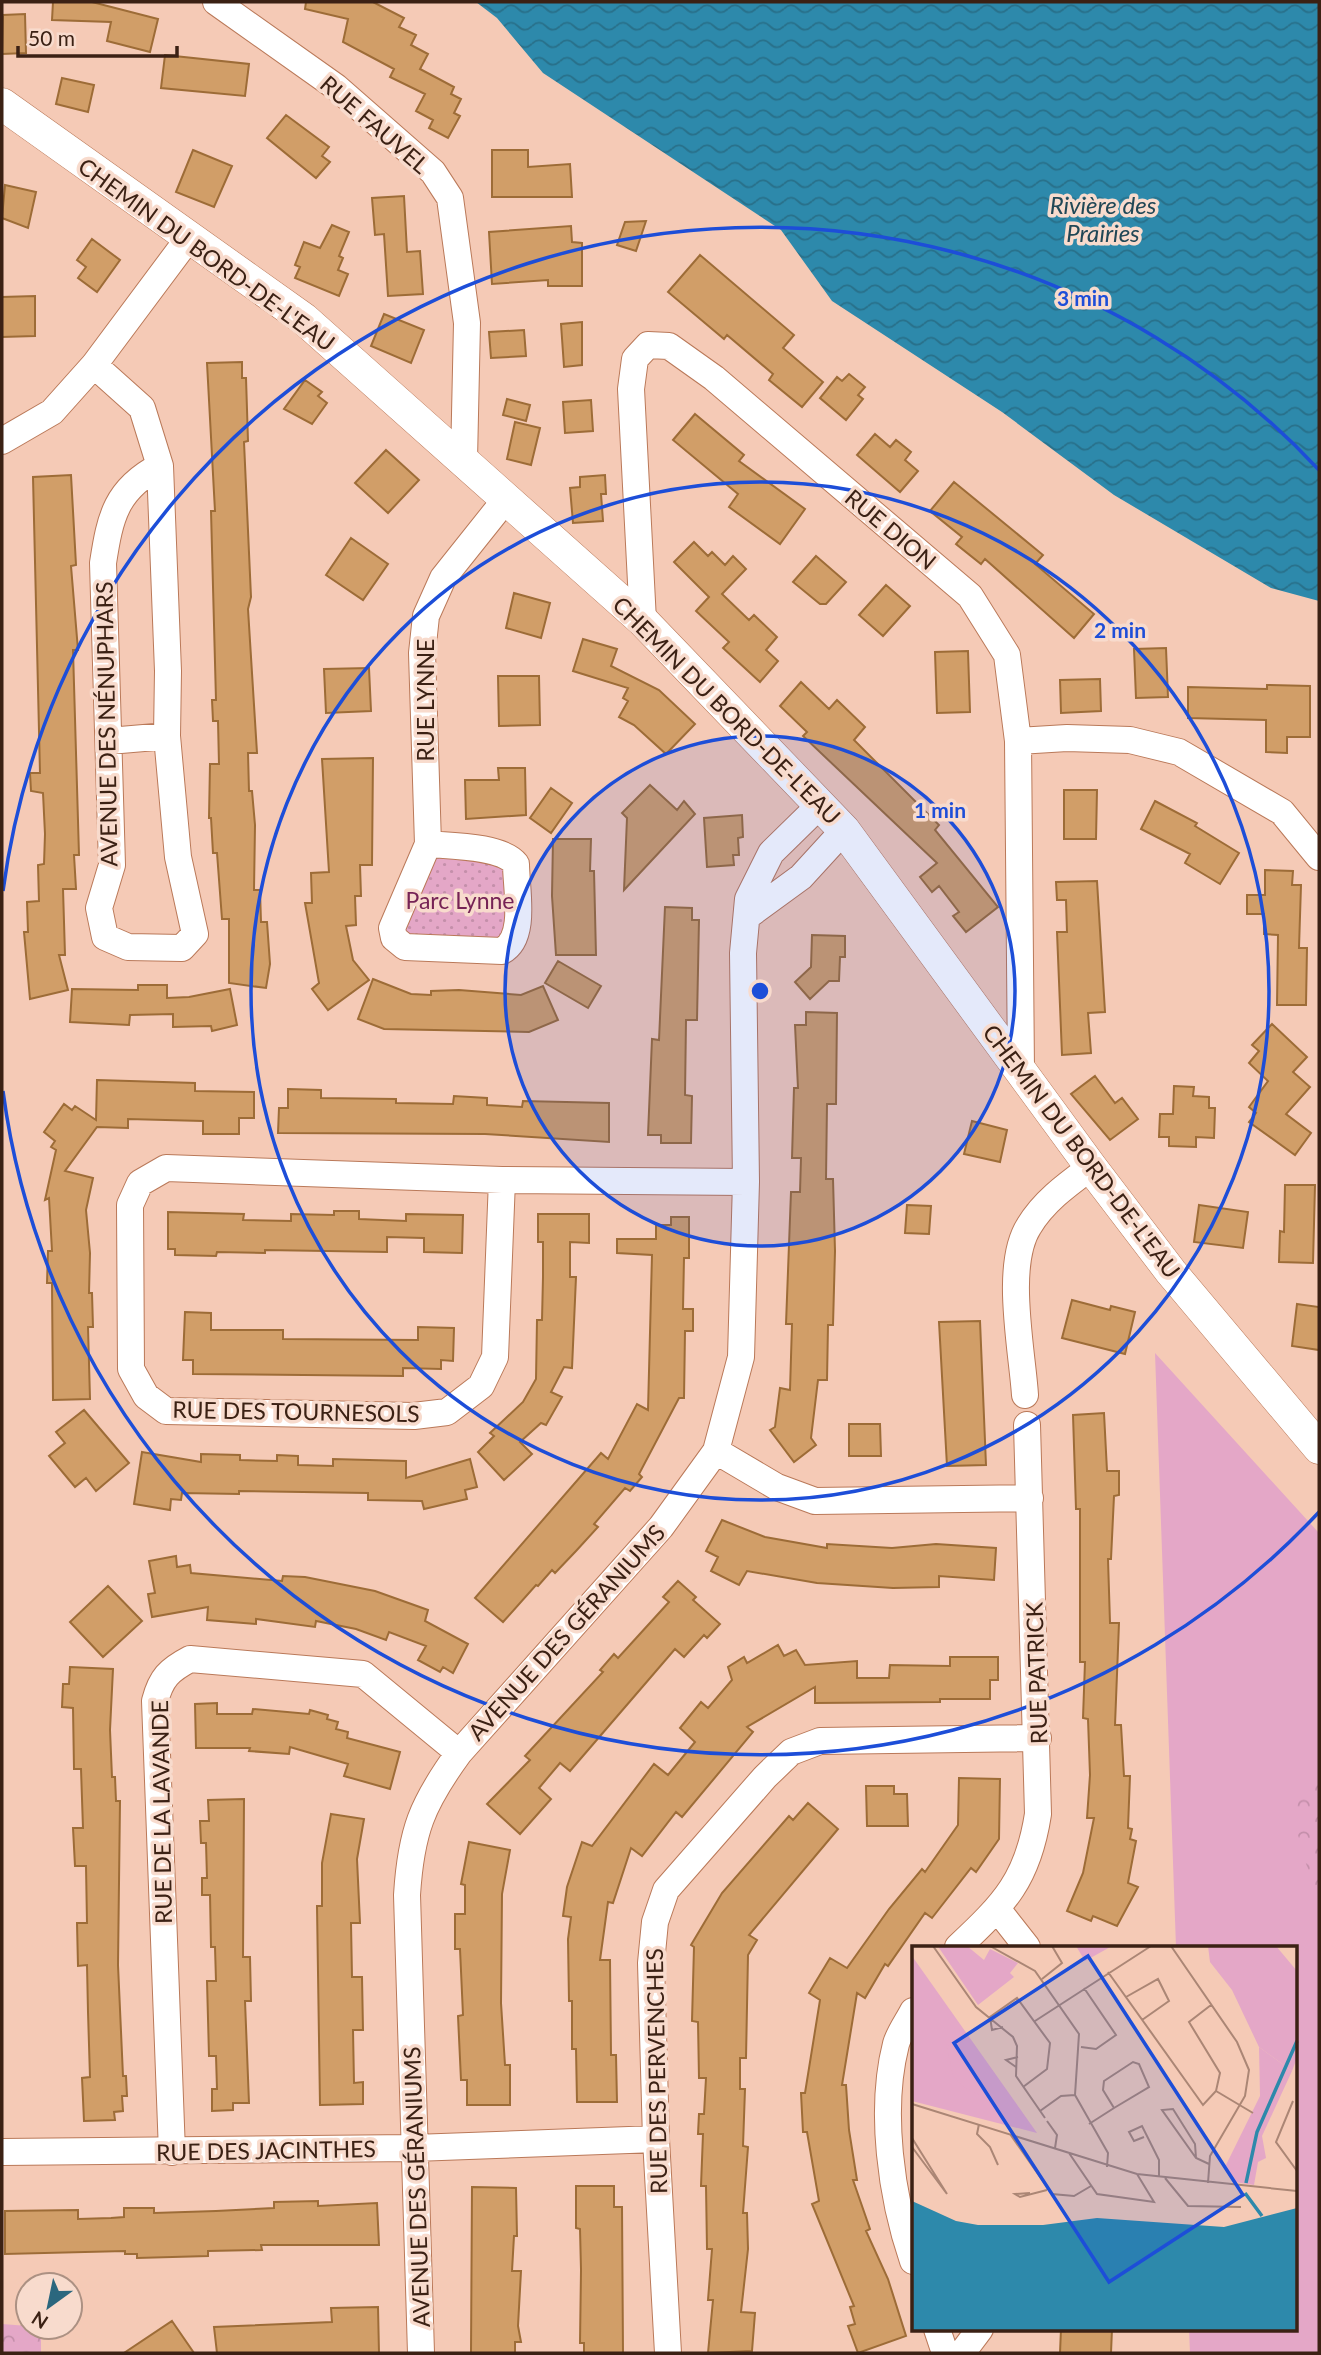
<svg xmlns="http://www.w3.org/2000/svg" width="1321" height="2355" font-family="Lato,sans-serif">
	<defs>
		<pattern id="forest-crowns" width="20" height="18" patternUnits="userSpaceOnUse" patternTransform="scale(1.75)"><rect width="20" height="18" fill="#e4a7c7"/><path d="M2 6a3 3 0 1 1 6 0M12 15a3 3 0 1 1 6 0" fill="none" stroke="#c48faa"/></pattern>
		<pattern id="park-dots" width="8" height="8" patternUnits="userSpaceOnUse" patternTransform="scale(1.75)"><rect width="8" height="8" fill="#e4a7c7"/><path d="M2 2h.1M6 6h.1" fill="none" stroke="#c48faa" stroke-width="1.8" stroke-linecap="round"/></pattern>
		<pattern id="water-waves" width="16" height="10" patternUnits="userSpaceOnUse" patternTransform="scale(1.75)"><rect width="16" height="10" fill="#2d89ab"/><path d="M0 5q4-4 8 0t8 0" fill="none" stroke="#28708a"/></pattern>
	</defs>
	<rect width="100%" height="100%" fill="#f5cab6"/>
	<path fill="#e4a7c7" d="M1155 1353 1319 1533V2353H1190L1189 2329H1295V1947H1176Z"/>
	<path fill="url(#forest-crowns)" d="M1317 1773 1319 1774V1910L1298 1835 1295 1783Z
		M2 2324 41 2327V2353H2Z"/>
	<path fill="url(#park-dots)" d="M434 854 493 862 503 866 508 930 503 939 416 940 406 932 405 924Z"/>
	<path fill="url(#water-waves)" d="M476 2H1319V601L1271 588 1114 495 1002 412 832 301 781 230 543 73 497 18Z"/>
	<path fill="#d19e68" stroke="#9d6c37" stroke-width="2" d="M53 2H92L158 19 150 52 107 41 111 22 52 20Z
		M306 2H373L404 18 399 27 416 35 411 45 428 54 420 69 454 87 451 94 461 99 454 113 460 116 448 138 429 128 433 120 416 111 425 94 390 77 394 69 343 42 348 19 305 9Z
		M25 14 26 53 2 54 3 15Z
		M165 55 249 64 245 96 161 88Z
		M62 78 94 85 88 112 56 104Z
		M286 115 329 147 322 156 330 162 316 178 267 138Z
		M193 150 232 166 214 207 176 192Z
		M492 150H528V167L570 164 572 197H492Z
		M5 185 36 192 28 228 2 218Z
		M404 196 407 252 420 251 423 294 388 296 384 234 375 235 372 198Z
		M646 221 636 251 617 245 625 222Z
		M332 225 349 232 339 256 343 258 338 270 348 274 339 296 295 278 300 267 295 265 304 242 320 248Z
		M571 226 572 242 582 243V286H548V280L492 284 489 232Z
		M92 239 120 260 97 292 78 278 86 267 77 260Z
		M700 255 794 335 783 348 823 382 802 407 769 380 773 374 727 335 724 339 668 292Z
		M35 296V336L2 337V297Z
		M384 314 424 330 411 363 371 346Z
		M582 322V365L564 367 561 324Z
		M524 330 526 356 491 358 489 332Z
		M242 362V378H246L248 441 244 442 251 597 248 609 257 753H248L249 791H252L255 825 254 890H260L261 922H267L270 964 266 988 229 983V919H222L217 853H213L211 818H209L210 764H219L218 721H213L212 700H216L211 511H215L207 363Z
		M849 374 865 387 858 395 863 399 846 420 820 398 837 377 842 381Z
		M305 380 322 392 318 396 327 403 312 424 284 409Z
		M507 399 530 405 526 421 503 415Z
		M591 400 593 431 565 433 563 402Z
		M695 414 744 455 739 461 805 509 780 544 729 507 738 494 673 440Z
		M515 422 540 428 531 465 507 459Z
		M875 434 890 447 896 440 911 452 905 460 918 471 900 492 857 455Z
		M386 450 419 480 388 513 355 483Z
		M71 475 76 565 71 566 78 650H73L79 855H74L76 889H63L65 955H59L68 990 30 999 24 932H28L27 902 39 901 38 865 44 864 45 834 43 793 31 791 30 773H40L33 477Z
		M605 475 606 494H601L603 521 573 523 570 488 580 487V477Z
		M954 482 1043 555 1035 564 1094 614 1074 638 985 559 981 564 956 544 962 537 930 511Z
		M351 538 388 564 363 600 326 575Z
		M694 542 708 556 712 552 725 565 733 556 746 569 722 594 749 620 754 615 777 637 766 650 778 661 760 682 723 648 729 642 696 611 709 597 674 562Z
		M816 556 846 582 826 604H820L793 582Z
		M886 585 910 606 883 636 859 615Z
		M514 593 550 603 541 638 506 628Z
		M583 639 617 649 611 666 659 690 695 724 666 754 634 725 619 717 628 701 623 698 628 688 573 671Z
		M1166 648 1168 697 1136 698 1134 649Z
		M968 651 970 712 937 713 935 652Z
		M369 668 371 711 326 713 324 669Z
		M498 676H539L540 725 499 726Z
		M1100 679 1101 711 1061 713 1060 680Z
		M801 682 829 709 837 700 865 727 854 740 939 825 935 830 998 907 966 932 953 916 959 912 939 886 932 892 920 877 937 863 803 736 807 732 780 706Z
		M1267 685 1310 686V737H1287V753L1266 752V720L1188 718V687L1267 689Z
		M373 758 372 865H360L361 896H355L356 925 346 926 353 960 369 980 328 1010 312 989 319 983 305 903H312L311 873 329 872 322 759Z
		M498 768H525L526 815 466 819 465 780H499Z
		M650 785 677 810 684 801 695 814 624 890 627 818 622 813Z
		M551 788 572 803 551 833 530 818Z
		M1064 790H1097L1096 839H1064Z
		M1155 801 1197 823 1195 826 1239 853 1220 884 1185 863 1190 854 1141 829Z
		M742 815 743 837 738 838 739 855H733L734 865 707 867 704 818Z
		M553 839H591L590 871H594L596 955H556L552 896Z
		M1265 870 1293 871 1292 885H1301L1299 948H1307L1306 1005H1277L1278 935 1264 934V914H1247V895H1265Z
		M1097 881 1105 1012 1088 1013 1091 1053 1062 1055 1057 932H1067L1066 900H1057L1056 882Z
		M665 907 692 908V920H699L697 1020H686L685 1095 692 1096 691 1143H661V1135H648L652 1039 659 1040Z
		M812 935 845 936V957H840L839 981H829L810 999 795 982 811 967Z
		M558 961 601 986 588 1008 545 983Z
		M373 979 411 994 431 995V991L459 990 521 995 543 986 558 1020 529 1032 384 1029 358 1019Z
		M138 985H167V998L189 997 230 989 237 1025 212 1031 211 1026 173 1027V1014L130 1015 129 1025 70 1022 72 989 138 990Z
		M806 1012 837 1013 836 1104H827L826 1179H833L835 1251 833 1325H828L827 1380H818L811 1438 816 1445 794 1462 770 1430 775 1427 780 1388 790 1390 792 1324H786L791 1192H800L801 1158H792L794 1088H798L795 1025H806Z
		M1272 1024 1307 1057 1293 1072 1310 1087 1286 1114 1311 1133 1295 1155 1249 1122 1256 1113 1249 1107 1268 1081 1249 1063 1259 1051 1252 1045Z
		M1095 1076 1115 1103 1122 1098 1138 1119 1110 1140 1071 1094Z
		M97 1080 195 1083V1091L254 1092V1118H239V1134H203V1121L128 1119V1128L97 1127 65 1171 93 1178 86 1210 90 1253 89 1293H92L93 1327H88L90 1399 53 1400 52 1283H47L48 1251H52L49 1198 45 1200 56 1150 51 1147 55 1141 44 1132 64 1104 72 1110 75 1106 96 1120Z
		M1174 1086 1194 1087 1193 1096 1209 1097V1108H1215L1214 1138 1196 1137V1147L1169 1146V1137H1159L1160 1114H1173Z
		M288 1089 321 1090V1098L396 1099V1103L453 1104 454 1096 487 1098V1105L522 1107 523 1101 609 1103V1142L485 1134 278 1133 279 1108H288Z
		M972 1121 1007 1130 1000 1162 964 1154Z
		M1285 1185H1315L1313 1263 1279 1262 1280 1231 1284 1232Z
		M907 1205 931 1206 929 1234 905 1233Z
		M1199 1205 1248 1212 1243 1248 1194 1242Z
		M334 1211H359V1219L406 1221V1214L463 1215 462 1253 424 1252V1238L387 1237V1252L265 1250V1253L217 1252 216 1256 175 1255V1249H168V1212L244 1214 243 1220 291 1221V1214L334 1215Z
		M538 1214H589V1243L570 1242V1277H576L572 1368 564 1367 551 1392 562 1397 546 1425 541 1423 520 1442 532 1454 504 1480 478 1452 494 1436 490 1433 523 1402 536 1379 537 1320H542L543 1277V1242H538Z
		M671 1217H689V1258H684L683 1309H693V1331H685L684 1398H679L639 1474 642 1477 630 1491 625 1488 594 1524 598 1527 576 1551 555 1573 552 1570 538 1586 536 1585 503 1622 475 1598 601 1453 608 1459 637 1404 648 1410 652 1255 617 1253V1239H656V1225H671Z
		M1072 1300 1110 1310 1111 1306 1135 1312 1125 1354 1062 1338Z
		M1297 1304 1319 1307V1350L1292 1346Z
		M185 1312 211 1313V1330H283V1339L418 1340V1327L454 1328 453 1361 441 1360V1369L403 1368V1376L193 1374V1360H183Z
		M980 1321 986 1465 947 1466 939 1322Z
		M84 1410 129 1463 96 1491 86 1478 75 1487 49 1456 65 1443 56 1432Z
		M1104 1413 1107 1471H1119V1495L1114 1496 1111 1559H1108L1110 1623H1119L1115 1725H1121L1124 1776H1130L1128 1828 1132 1829 1130 1839 1136 1841 1128 1883 1138 1887 1117 1926 1093 1916 1091 1921 1067 1911 1083 1873 1094 1818H1087L1090 1775 1088 1719 1083 1718 1085 1662H1080V1509H1076L1073 1415Z
		M849 1424H880L881 1456H849Z
		M142 1452 201 1462V1454L240 1455V1460L277 1461V1455L298 1456V1465L333 1466V1459L406 1461V1478L470 1459 477 1487 465 1490 467 1499 424 1509 422 1501 368 1500V1493L239 1491V1494L182 1493 181 1500 171 1499 170 1510 134 1504Z
		M722 1520 765 1537 827 1548V1544L892 1548 936 1544 996 1548 994 1580 939 1576V1587L893 1588 817 1583 747 1571 739 1585 711 1571 718 1557 706 1551Z
		M176 1556 177 1567 190 1565 191 1573 282 1581 283 1576 305 1577 375 1591 428 1610 425 1621 468 1644 453 1673 443 1667 440 1672 418 1660 426 1646 389 1632 386 1640 356 1629 316 1621 315 1627 256 1619V1624L207 1620 208 1607 152 1617 148 1594 155 1593 149 1561Z
		M678 1581 696 1597 693 1600 720 1624 707 1638 704 1635 684 1657 675 1649 570 1771 560 1763 539 1788 551 1799 520 1834 487 1804 530 1760 525 1756 603 1672 600 1670 614 1654 618 1658 669 1602 663 1597Z
		M108 1586 142 1621 103 1657 70 1622Z
		M778 1645 784 1656 796 1650 805 1665 857 1661V1678H889L890 1665 950 1666V1657H998V1680H990V1699H940V1702L815 1703V1687L747 1727 753 1732 682 1817 676 1812 642 1856 631 1848 613 1903 608 1902 600 1960H610L611 2055H616L617 2102H577L576 2049H572V2001H569L568 1939 571 1917 563 1916 567 1887 582 1842 592 1846 654 1764 668 1775 695 1742 680 1728 701 1702 708 1708 732 1680 728 1667 744 1657 747 1663Z
		M70 1667 113 1669 110 1730 112 1777H115L116 1801H120L118 1965 123 2076H126L127 2096H122L123 2111 114 2112 115 2120 84 2121 82 2078 90 2077 88 2012 87 1965 78 1966 77 1923H87L86 1866H75L73 1828H83L81 1769H74L73 1708 62 1707 63 1684H69Z
		M217 1703V1714H252L253 1709 309 1714 310 1710 328 1715 327 1719 338 1722 336 1729 348 1732 347 1738 400 1752 390 1789 344 1776 348 1764 290 1747 289 1754 249 1751 250 1748H196L195 1704Z
		M959 1778 1000 1779 999 1839 976 1872 971 1868 932 1918 925 1913 888 1966 885 1964 865 1998 857 1993 842 2085H846L849 2130 857 2180H853L870 2229 866 2231 888 2279 906 2336 858 2353 848 2326 855 2324 850 2307 854 2306 812 2204 819 2201 807 2132H803L801 2093H805L820 2000 809 1993 830 1958 847 1968 889 1909 922 1869 925 1872 958 1825Z
		M866 1786H894V1794H907L908 1826H867Z
		M244 1799 243 1957H250L251 2001H245L249 2103H233V2110L212 2111V2089H217L216 2056H209L207 1981H216L215 1947H211L210 1895H202V1878H207L206 1843H201L200 1821H209L208 1800Z
		M808 1803 838 1829 749 1935 757 1940 748 1955 746 2058H740V2089H745L743 2146 748 2147 743 2213H747L748 2249 741 2312 755 2313 752 2351 708 2353 713 2300H708L712 2249H707L706 2186H701L703 2134H698L699 2114H704L706 2078H699L698 2022 692 2021 694 1947 691 1945 722 1893 789 1816 793 1820Z
		M331 1814 364 1819 357 1859 360 1923H351L352 1977H362L363 2030H353L354 2083 363 2082V2104L320 2105 317 1906H322V1863Z
		M469 1842 510 1850 502 1894 501 2003 505 2065H510V2105H467V2080H461L458 2016 463 2015 460 1949H455V1914H465V1885L461 1884Z
		M576 2186H614V2207H622L623 2353H584V2343H580L581 2270 580 2229 576 2228Z
		M472 2187 516 2188 517 2236H514L512 2271H521L518 2326 521 2342H515V2353H471Z
		M318 2201V2206L377 2203 379 2245H261L262 2250 208 2251V2256L137 2258V2254H125V2251L5 2254V2211L78 2210V2219L111 2218 124 2217V2208H154V2213L216 2211 274 2208V2202Z
		M378 2307 379 2353H217L214 2327 332 2322 331 2308Z
		M172 2321 194 2353H124Z
		M1061 2329H1112L1111 2353H1060Z"/>
	<g fill="none" stroke-linecap="round" stroke-linejoin="round">
		<defs>
			<path id="minor" d="M216 2 336 87 433 172 450 198 467 323 464 460
				M94 365 142 408 160 466 168 671 167 736 178 857 195 934 182 948 128 947 105 937 99 908 112 865 103 563C110 517 116 489 160 466
				M2 441 52 412 94 365 188 239
				M643 621 631 389 635 359 648 345 669 346 714 378 970 596 1007 655 1018 741 1021 1071
				M109 741 167 736
				M1018 741 1067 738 1130 740 1179 752 1282 812 1319 857
				M428 844C451 846 502 846 516 864 516 889 527 938 502 951L405 947 394 938 392 928 428 844 422 653 426 616 443 578 506 499
				M749 915 801 877 844 830
				M502 1180 166 1168 140 1183 130 1205 131 1369 146 1396 166 1411 414 1416 447 1412 481 1386 495 1357 502 1180 746 1182
				M1025 1395C1022 1349 1004 1265 1029 1226 1044 1201 1068 1184 1091 1167
				M716 1451 777 1487 815 1501 1030 1498
				M998 1910 1027 1947
				M958 1947C1005 1903 1028 1879 1038 1814L1027 1425
				M913 2011C908 2021 899 2033 896 2044 879 2110 891 2197 913 2261
				M2 2152 414 2148 656 2139
				M172 2152 155 1701C161 1678 169 1670 190 1659L363 1674 459 1753
				M937 2329 945 2353
				M421 2353 407 1895C411 1831 422 1804 459 1753L661 1527 716 1451 741 1357 746 1182 743 953 748 899 771 853 820 805
				M668 2353 656 2139 651 1963 655 1922 666 1890 765 1777 791 1752 820 1741 1038 1738
				M962 2353 980 2329"/>
			<path id="tertiary" d="M2 104 304 319 643 621 844 830 1091 1167 1171 1272 1319 1448"/>
		</defs>
		<use href="#minor" stroke="#ba7959" stroke-width="28"/>
		<use href="#tertiary" stroke="#ba7959" stroke-width="33"/>
		<use href="#minor" stroke="#fff" stroke-width="26"/>
		<use href="#tertiary" stroke="#fff" stroke-width="32"/>
	</g>
	<circle cx="760" cy="991" r="255" fill="#1d4ed8" fill-opacity=".12"/>
	<g fill="none" stroke="#1d4ed8" stroke-width="3.5">
		<circle cx="760" cy="991" r="255"/>
		<circle cx="760" cy="991" r="509"/>
		<path d="M1319 1512A764 764 0 0 1 3 1091M3 891A764 764 0 0 1 1319 470"/>
	</g>
	<g text-anchor="middle" dominant-baseline="central" stroke-width="7" stroke-linejoin="round" paint-order="stroke">
		<g font-size="23" fill="#3b2114" stroke="#f8dbcd">
			<text transform="translate(375 124) rotate(41)">RUE FAUVEL</text>
			<text transform="translate(207 254) rotate(36)">CHEMIN DU BORD-DE-L'EAU</text>
			<text transform="translate(891 529) rotate(40)">RUE DION</text>
			<text transform="translate(425 700) rotate(-90)">RUE LYNNE</text>
			<text transform="translate(727 710) rotate(45)">CHEMIN DU BORD-DE-L'EAU</text>
			<text transform="translate(106 724) rotate(-91)">AVENUE DES NÉNUPHARS</text>
			<text transform="translate(1082 1151) rotate(53)">CHEMIN DU BORD-DE-L'EAU</text>
			<text transform="translate(296 1411) rotate(1)">RUE DES TOURNESOLS</text>
			<text transform="translate(566 1632) rotate(-48)">AVENUE DES GÉRANIUMS</text>
			<text transform="translate(1036 1673) rotate(-92)">RUE PATRICK</text>
			<text transform="translate(161 1812) rotate(-91)">RUE DE LA LAVANDE</text>
			<text transform="translate(656 2071) rotate(-91)">RUE DES PERVENCHES</text>
			<text transform="translate(266 2150) rotate(-1)">RUE DES JACINTHES</text>
			<text transform="translate(416 2187) rotate(-92)">AVENUE DES GÉRANIUMS</text>
		</g>
		<g font-size="23" fill="#762355" stroke="#f8dbcd">
			<text x="460" y="900">Parc Lynne</text>
		</g>
		<g font-size="24" font-style="italic" fill="#204756" stroke="#f8dbcd">
			<text x="1103" y="204">Rivière des<tspan x="1103" dy="28">Prairies</tspan></text>
		</g>
	</g>
	<g transform="translate(912 1946)">
		<rect width="385" height="385" fill="#f5cab6"/>
		<path d="M0 10 125 187 0 155Z" fill="#e4a7c7"/>
		<path d="M164 0H200L173 15ZM34 98 43 102 80 156 49 139 41 129Z" fill="#e4a7c7"/>
		<path d="M296 0H364L385 25V112L380 125 347 101 320 44 298 16Z" fill="#e4a7c7"/>
		<path d="M30 0H55L72 14 78 3 106 17 98 27 102 31 66 59 27 2ZM347 101 380 125 350 190 354 212 346 216 342 239 322 236 314 219 348 150Z" fill="#e4a7c7"/>
		<path d="M0 255 44 275 66 279H131L185 272 312 281 385 262V385H0Z" fill="#2d89ab"/>
		<path fill="none" stroke="#2d89ab" stroke-width="3.5" d="M334 237 345 186 385 95M333 247 350 270"/>
		<path fill="none" stroke="#ab8675" stroke-width="2" d="M21 0 64 61 101 91 105 100 104 130 133 172M78 0 123 25 167 88 163 149 196 207 195 221M259 0 325 96 337 124 333 150 298 210 296 237M196 26 291 159 304 145 308 127 277 76 299 59M130 33 150 17 140 0M214 51 246 33 257 55 230 74M123 75 239 0M91 81 80 84 78 71 105 52 138 97 135 123 111 141M169 101 184 103 204 89 172 42M104 121 94 114 106 111M304 145 341 167M381 155 364 196 385 225M0 158 225 228 385 245M128 165 149 150 163 149M135 175 145 189 143 202M67 178 65 188 78 201 86 219M177 178 202 162 191 144 192 135 221 116 227 118 237 141 202 162M98 188 140 248 162 250 179 240M232 191 222 195 217 186 230 180 247 214V231M0 192 35 248 0 201M157 207 185 248 242 256 225 228M284 212 283 198 261 163 250 164 284 212 297 218M253 232 276 260 329 261M118 247 103 248 108 251 135 244"/>
		<path fill="#1d4ed8" fill-opacity="0.15" stroke="#1d4ed8" stroke-width="3.5" d="M176 10 331 249 197 336 42 97Z"/>
		<rect width="385" height="385" fill="none" stroke="#3b2114" stroke-width="3.5"/>
	</g>
	<circle cx="760" cy="991" r="10" fill="#1d4ed8" stroke="#f8dbcd" stroke-width="3.5"/>
	<g font-size="21" text-anchor="middle" font-weight="bold" fill="#1d4ed8" stroke="#f8dbcd" stroke-width="7" stroke-linejoin="round" paint-order="stroke">
		<text x="1083" y="306">3 min</text>
		<text x="1120" y="638">2 min</text>
		<text x="940" y="818">1 min</text>
	</g>
	<rect width="1321" height="2355" fill="none" stroke="#3b2114" stroke-width="7"/>
	<g transform="translate(49 2306) rotate(213)"><circle r="33" fill="#f8dbcd" stroke="#ac9183" stroke-width="2"/>
	<path d="M0-5L12 26L0 18L-12 26Z" fill="#2b677e"/>
	<text y="-10" font-size="19" font-weight="bold" text-anchor="middle" fill="#3b2114">N</text>
	</g>
	<path d="M18 46v10h159v-10" fill="none" stroke="#3b2114" stroke-width="3.5"/>
	<text x="28" y="46" font-size="21" fill="#3b2114" stroke="#f8dbcd" stroke-width="5" paint-order="stroke">50 m</text>
</svg>
